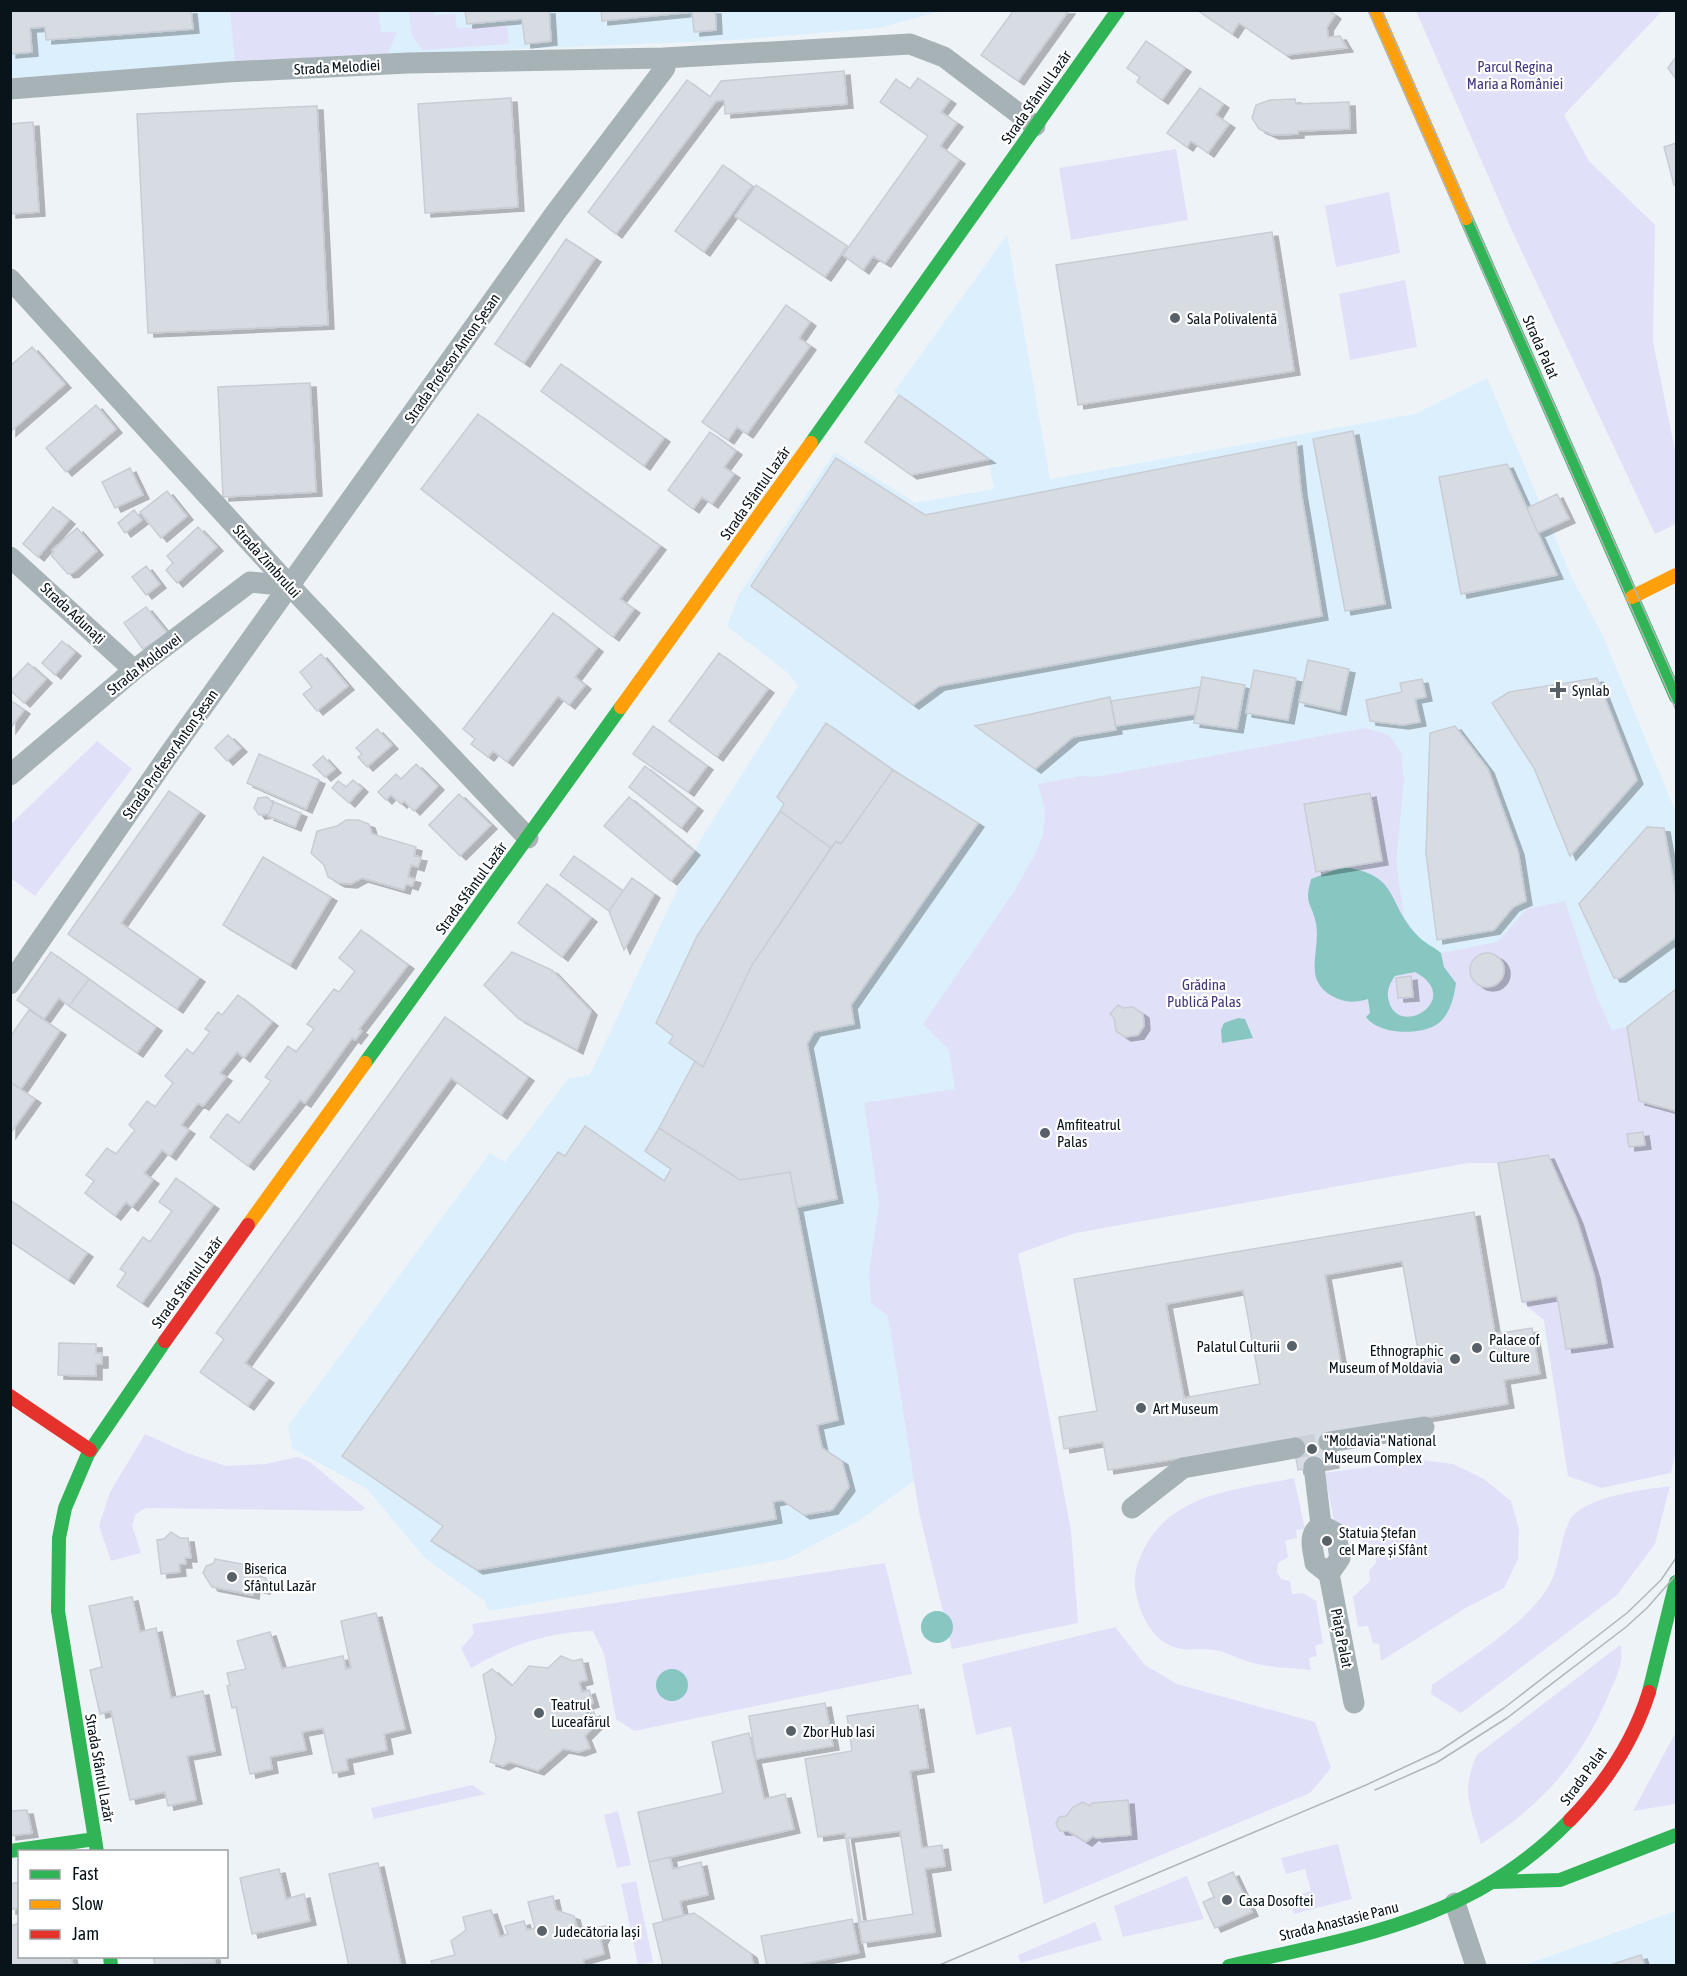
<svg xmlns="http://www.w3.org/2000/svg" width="1687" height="1976" font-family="'Asap Condensed',sans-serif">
	<defs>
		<filter id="shadow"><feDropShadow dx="6" dy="4" stdDeviation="0" flood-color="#0004"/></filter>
	</defs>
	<rect width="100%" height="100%" fill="#eef3f8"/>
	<path fill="#dceffc" d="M11 11H941L879 28 735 40 235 61 11 79Z
		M1007 235 1050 479 1415 414 1487 378 1573 580 1603 636 1676 813V1181L1607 1343 1548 1351 1544 1320 1522 1302 1498 1163H1468L1075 1233 1018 1253 947 1457 860 1520 787 1559 489 1611 485 1601 426 1559 367 1489 292 1448 288 1426 490 1153 505 1162 569 1078 590 1075 702 837 798 686 788 673 727 626 740 593 835 452 915 503 994 489 988 459 894 392Z
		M1676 1911V1965H1525Z"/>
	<path fill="#e0e1f9" d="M230 11H378L381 32H397L387 55 235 61Z
		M409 11H434V15L455 14 457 28 507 26 509 44 423 50 412 36Z
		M1416 11H1662L1564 115 1589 161 1655 225 1653 342 1676 455V524L1655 534 1513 233Z
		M1176 149 1188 220 1071 240 1059 168Z
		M1389 192 1400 253 1336 267 1325 206Z
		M1405 280 1417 347 1350 360 1339 294Z
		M1365 728 1389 735 1401 752 1404 780 1396 862 1404 917 1418 937 1441 953 1497 942 1527 909 1565 901 1597 998 1612 1030 1627 1027 1639 1100 1676 1111V1451L1671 1473 1601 1488 1568 1476 1544 1320 1522 1302 1557 1296 1566 1349 1607 1342 1594 1275 1577 1220 1548 1156 1498 1163H1468L1075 1233 1018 1254 1071 1530 1078 1623 952 1649 919 1512 888 1316 871 1303 869 1273 879 1204 864 1103 955 1089 949 1050 923 1024 1015 890 1033 858 1043 836 1045 811 1038 784 1082 776 1095 777Z
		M97 741 132 769 35 896 11 878V824Z
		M145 1434 187 1453 226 1466 265 1464 298 1457 310 1462 365 1508 361 1511 146 1508 136 1514 132 1525 141 1553 111 1561 99 1526 110 1492Z
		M1421 1460 1453 1464 1484 1479 1511 1501 1519 1529 1518 1559 1504 1588 1464 1609 1381 1661 1379 1644 1373 1643 1368 1626 1358 1627 1353 1597 1370 1581 1369 1571 1376 1563V1551L1363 1545 1360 1533 1349 1535 1347 1527 1336 1529 1324 1473Z
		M1294 1478 1305 1529 1296 1530 1297 1538 1285 1541 1288 1557 1278 1563 1277 1572 1281 1579 1290 1581 1292 1594 1303 1593 1316 1601 1323 1643 1315 1646 1317 1656 1309 1658 1311 1670C1293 1668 1275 1668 1257 1664 1242 1661 1228 1652 1213 1650 1198 1647 1184 1653 1169 1645 1149 1635 1140 1612 1136 1593 1132 1575 1138 1560 1146 1545 1177 1491 1239 1490 1294 1478Z
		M1670 1486 1655 1544 1617 1595 1461 1713 1431 1694 1432 1685C1470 1658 1514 1632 1543 1595 1562 1569 1557 1547 1569 1522 1581 1496 1644 1490 1670 1486Z
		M885 1563 912 1674 634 1731 616 1719 604 1654 593 1631C548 1632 510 1645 471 1668L461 1648 474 1634 472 1624Z
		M1115 1627 1145 1665 1177 1684 1315 1722 1331 1768 1310 1793 1044 1904 1011 1726 976 1735 962 1664Z
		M1620 1645C1625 1659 1617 1676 1611 1689 1583 1759 1545 1803 1481 1844 1471 1809 1460 1791 1477 1755Z
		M1676 1732V1804L1633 1811Z
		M472 1785 486 1794 374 1819 371 1808Z
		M618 1811 631 1865 617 1868 604 1815Z
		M1338 1844 1352 1899 1294 1914 1290 1897 1311 1891 1305 1869 1286 1874 1281 1858Z
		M1187 1876 1204 1919 1123 1937 1114 1906Z
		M636 1881 653 1962 638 1965 621 1884Z
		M1095 1922 1102 1940 1021 1963 1018 1955Z"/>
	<path fill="#87c6c1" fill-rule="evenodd" d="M1343 867C1401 875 1385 902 1418 936 1424 943 1434 947 1441 953L1444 967 1456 983C1454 999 1448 1021 1432 1027 1415 1035 1378 1034 1366 1017L1370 1013 1368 999C1354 1003 1344 1003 1332 996 1302 979 1321 951 1316 923 1311 900 1304 906 1311 879ZM1415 972C1464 998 1400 1039 1389 1002 1386 992 1389 984 1395 976Z
		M1238 1018 1245 1019 1253 1038 1222 1043 1221 1030 1224 1023Z
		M921 1627a16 16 0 1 1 32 0a16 16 0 1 1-32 0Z
		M656 1685a16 16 0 1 1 32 0a16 16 0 1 1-32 0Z"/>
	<path fill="#d7dce3" stroke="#c8cdd5" stroke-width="1.5" fill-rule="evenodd" filter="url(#shadow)" d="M10 10H191L193 29 46 40 45 27 30 28 32 52 10 54Z
		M465 10H549L551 41 525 44 522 19 467 24Z
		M601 10H715L716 30 694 32 692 12 602 21Z
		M1014 10H1069L1018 81 981 55Z
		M1197 10H1328L1335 15 1327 27 1328 37 1340 36 1347 48 1286 55 1239 23 1232 34Z
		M1146 41 1185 68 1162 100 1137 82 1140 77 1127 68Z
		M1676 57V79L1668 68Z
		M844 71 847 104 725 114 724 100 716 101 616 234 588 212 687 80 710 97 721 81Z
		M918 78 950 100 941 112 957 123 940 146 959 160 885 263 873 256 863 270 843 255 928 136 880 102 896 79 910 89Z
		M1200 88 1223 104 1216 115 1229 124 1208 153 1191 141 1187 147 1167 133Z
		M511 98 518 207 425 213 418 104Z
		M1295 99 1296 104 1349 102 1350 129 1298 131V134L1273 135 1259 129 1252 118 1256 105 1270 100Z
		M317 106 328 325 148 333 137 114Z
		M33 122 39 212 10 214V124Z
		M1676 143V184L1674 185 1664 147Z
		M723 165 752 186 704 252 675 231Z
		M756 185 847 246 825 277 735 216Z
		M1272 232 1294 371 1078 405 1056 265Z
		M566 239 595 258 524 363 495 344Z
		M786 305 810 322 799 338 810 346 747 434 737 427 728 440 702 422Z
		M32 347 65 384 10 432V366Z
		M561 364 664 438 644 466 541 391Z
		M310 383 316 492 223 497 218 387Z
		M899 395 989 459 911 475 865 442Z
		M96 405 116 429 66 472 46 448Z
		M478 414 660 546 620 599 634 609 613 637 421 489Z
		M1353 431 1385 604 1345 611 1313 439Z
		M710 432 736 451 724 467 734 474 712 504 702 497 693 509 668 490Z
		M1296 442 1301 491 1322 616 939 686 913 705 751 586 836 458 925 515Z
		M1507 464 1557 575 1461 594 1439 477Z
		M130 468 143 495 115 508 102 482Z
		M167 491 187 516 161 538 140 512Z
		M1557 494 1569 519 1538 533 1527 508Z
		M53 507 69 520 38 557 23 544Z
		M134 510 142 520 125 533 118 523Z
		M198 527 217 547 177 583 166 570 173 563 167 556Z
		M77 528 97 551 73 573 68 574 51 555 54 552 52 550Z
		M146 566 160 584 146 595 132 577Z
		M146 607 168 634 143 649 124 623Z
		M553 613 597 648 575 677 585 685 569 705 558 696 507 762 493 751 488 757 471 744 475 739 463 729Z
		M62 641 75 652 55 675 42 663Z
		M719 653 768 689 717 757 669 721Z
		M321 654 348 686 317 711 303 694 312 687 300 672Z
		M1308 660 1349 669 1340 711 1299 702Z
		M28 663 46 679 24 703 10 690V682Z
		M1254 670 1296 678 1288 720 1246 713Z
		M1202 677 1245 685 1237 729 1194 723Z
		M1597 678 1637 780 1570 856 1534 768 1492 703 1509 692Z
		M1422 679 1426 697 1415 699 1420 722 1403 725 1370 721 1366 700 1402 692 1400 683Z
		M1200 687 1195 714 1116 726 1111 701Z
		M1110 697 1116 730 1073 737 1035 769 975 726Z
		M10 700 24 710 10 729Z
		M826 723 893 770 841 844 836 841 831 848 780 811 784 804 777 797Z
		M653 726 707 766 688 792 633 754Z
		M1455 726 1488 769 1518 851 1526 901 1513 907 1494 930 1437 940 1426 853 1430 733Z
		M377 729 392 745 367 767 358 757 362 754 356 748Z
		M228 735 241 748 227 761 215 748Z
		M259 754 319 780 306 809 247 783Z
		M323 756 335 769 325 777 313 765Z
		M416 764 438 786 414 811 404 801 401 804 391 795 386 800 378 792 396 774 401 779Z
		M645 766 697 807 681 828 629 787Z
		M893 770 978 823 851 1005 854 1024 814 1032 807 1044 837 1199 797 1207 790 1172 740 1180 659 1128 695 1061 703 1067 752 965 836 841 841 844Z
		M353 780 362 788 349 803 332 788 338 781 346 787Z
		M169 791 199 812 121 923 199 978 177 1009 68 934Z
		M1370 793 1382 861 1316 872 1304 804Z
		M459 794 491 825 460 856 429 825Z
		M267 797 273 803 269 814 259 815 254 808 258 798Z
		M629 797 694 851 671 881 604 826Z
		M274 802 301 813 295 827 268 816Z
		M780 811 831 848 752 965 703 1067 669 1043 673 1036 656 1023 697 936Z
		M346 820H358L369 824 372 834 416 847 414 856 421 857 418 867 411 865 408 877 415 879 412 886 406 884 404 890 362 878 351 884 339 883 328 877 324 865 311 853 317 831 337 826Z
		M1647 827 1664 828 1676 895V937L1620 978H1614L1579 904Z
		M574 856 623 891 609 911 560 875Z
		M263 857 331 897 290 965 223 925Z
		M632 878 654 894 624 950 609 911Z
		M547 884 591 918 562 957 518 923Z
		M361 930 408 965 359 1029 362 1031 355 1040 352 1038 305 1103 300 1100 248 1166 210 1137 227 1114 239 1123 271 1081 265 1077 288 1046 296 1052 314 1029 307 1024 334 989 339 992 355 971 339 958Z
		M51 952 89 979 69 1006 59 998 44 1019 17 1000Z
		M512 952 552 970 591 1011 577 1050 519 1019 484 985Z
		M1470 970a17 17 0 1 1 34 0a17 17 0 1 1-34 0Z
		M1411 976 1413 997 1398 998 1396 978Z
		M89 979 156 1027 137 1053 69 1006Z
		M1676 989V1111L1639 1101 1627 1027Z
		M238 995 272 1022 244 1058 237 1052 220 1073 226 1077 203 1106 198 1103 181 1125 189 1130 170 1156 162 1150 144 1173 153 1180 132 1207 126 1202 115 1216 85 1193 94 1181 86 1175 107 1148 116 1154 135 1130 129 1125 147 1101 155 1107 173 1083 165 1076 187 1049 193 1054 210 1032 205 1029 218 1012 222 1015Z
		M1118 1005 1123 1008 1133 1007 1143 1014 1144 1026 1138 1035 1125 1037 1116 1031 1114 1018 1110 1014Z
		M29 1010 60 1031 21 1089 10 1082V1037Z
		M445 1017 528 1077 501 1115 451 1078 245 1363 268 1379 248 1406 200 1372 224 1339 216 1333Z
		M10 1082 35 1099 10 1134Z
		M585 1126 664 1181 671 1169 645 1151 659 1128 740 1180 790 1172 838 1420 817 1425 822 1448 842 1461 849 1487 832 1510 804 1515 782 1500 773 1502 776 1519 477 1570 431 1541 443 1526 342 1456 558 1152 565 1156Z
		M1643 1132 1645 1145 1629 1147 1627 1134Z
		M1548 1155 1577 1220 1594 1275 1607 1343 1566 1349 1557 1296 1522 1302 1498 1163Z
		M176 1178 213 1205 142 1303 117 1286 126 1273 120 1269 143 1237 150 1242 172 1211 159 1202Z
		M10 1200 87 1253 68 1280 10 1241Z
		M1474 1212 1495 1334 1532 1328 1540 1374 1504 1380 1508 1404 1328 1434 1333 1464 1298 1470 1293 1440 1108 1470 1103 1442 1064 1449 1059 1417 1097 1411 1074 1279ZM1402 1261 1420 1361 1343 1375 1325 1275ZM1243 1290 1260 1384 1184 1398 1166 1304Z
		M59 1343 96 1344V1353H102V1364H96V1376L58 1375Z
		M171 1532 180 1538H188L191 1558H185L186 1564H179L180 1572 161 1574 157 1540 164 1539Z
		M215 1559 257 1567 256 1576 266 1578 264 1590 254 1588 253 1595 212 1587 203 1573 206 1566 214 1563Z
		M132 1597 140 1632 156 1628 171 1698 203 1691 215 1751 187 1756 196 1800 168 1806 165 1792 130 1800 111 1711 100 1714 90 1670 102 1667 89 1606Z
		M376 1613 405 1729 384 1734 387 1750 346 1759 348 1770 333 1773 323 1728 302 1732 306 1750 270 1757 272 1769 250 1774 236 1707 232 1708 227 1686 230 1685 227 1673 246 1669 237 1641 270 1632 282 1669 343 1656 346 1669 351 1668 341 1621Z
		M561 1656 573 1661 582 1659 587 1680 579 1682 582 1692 589 1690 593 1703 584 1706 587 1715 594 1712 597 1724 585 1736 590 1748 579 1752 563 1749 538 1771 510 1762 503 1766 490 1762 496 1738 483 1675 492 1669 512 1686 529 1666 548 1668Z
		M825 1703 833 1746 756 1759 749 1716Z
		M918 1705 928 1768 910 1771 922 1848 942 1845 945 1866 925 1869 935 1932 862 1943 845 1833 818 1837 805 1759 852 1751 847 1716Z
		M749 1733 764 1799 785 1794 794 1829 649 1862 638 1812 723 1793 712 1742Z
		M1128 1800 1131 1835 1096 1838 1093 1836 1086 1842 1068 1831H1060L1056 1824 1059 1817 1066 1816 1073 1807 1083 1802 1090 1806 1092 1803Z
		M27 1810 32 1833 10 1836V1811Z
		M900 1831 913 1914 861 1922 848 1838Z
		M670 1857 673 1869 701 1862 708 1895 680 1901 683 1915 663 1920 649 1862Z
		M378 1863 401 1966H349L329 1874Z
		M279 1869 286 1899 304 1894 310 1921 252 1934 240 1878Z
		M1233 1872 1252 1912 1215 1928 1203 1902 1214 1897 1208 1883Z
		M20 1882V1916L17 1908 10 1910V1884Z
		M553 1896 556 1910 574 1916 578 1931 606 1926 607 1930 601 1941 604 1954 583 1960 584 1966H433L431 1961 455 1955 451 1941 466 1930 463 1917 491 1910 500 1937 508 1934 505 1926 524 1921 527 1930 535 1928 528 1902Z
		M694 1913 751 1954 754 1966H663L653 1924Z
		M852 1919 859 1953 792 1966H767L761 1936Z
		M20 1923V1956H71L73 1966H10V1926Z
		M1641 1955 1645 1966H1607Z
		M153 1956H214L215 1963 155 1966Z"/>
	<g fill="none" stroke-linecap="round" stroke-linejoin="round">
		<path stroke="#ccd1d7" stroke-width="21" stroke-dasharray="21 10" stroke-linecap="butt" d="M1295 1448 1329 1442"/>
		<path stroke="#a7b2b6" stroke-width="21" d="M10 89 227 72 408 63 664 58 910 44 944 57 1035 126
			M10 279 290 586 528 838
			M10 557 134 670
			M10 775 134 670 250 582 290 586
			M10 984 170 753 556 212 665 68 664 58
			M1329 1442 1424 1427
			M1314 1467 1321 1525 1336 1533 1340 1558 1329 1574 1354 1703
			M1132 1508 1183 1468 1295 1448
			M1321 1525C1307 1535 1313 1548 1315 1563L1329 1574
			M1455 1903 1476 1966"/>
		<path stroke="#30b455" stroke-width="14" d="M1466 218 1676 697
			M811 443 1118 10
			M365 1063 621 707
			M1649 1692 1676 1582
			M10 1851 95 1839
			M97 1852 58 1611 59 1538 65 1508 88 1454 165 1341
			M1493 1882 1560 1880 1676 1835
			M110 1956 111 1966
			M1229 1966C1359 1936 1472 1921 1570 1820"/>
		<path stroke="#ff9f0a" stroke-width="14" d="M1375 10 1466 218
			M1632 597 1676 575
			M621 707 811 443
			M248 1225 365 1063"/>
		<path stroke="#e5322d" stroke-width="14" d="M165 1341 248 1225
			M10 1396 90 1450
			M1570 1820C1605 1784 1634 1740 1649 1692"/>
		<path stroke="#aeb7ba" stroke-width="1.5" d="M1368 10 1676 710
			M1381 10 1676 683
			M1375 1790 1436 1763 1507 1718 1626 1627 1647 1608 1676 1575
			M937 1966 1366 1785 1439 1751 1504 1708 1627 1613 1661 1580 1676 1558"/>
	</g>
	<g fill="#586168" stroke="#fff" stroke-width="2">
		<circle cx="1175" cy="318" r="6"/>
		<path d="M1555 681h6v6h6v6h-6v6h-6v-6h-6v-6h6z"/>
		<circle cx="1045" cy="1133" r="6"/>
		<circle cx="1292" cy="1346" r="6"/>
		<circle cx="1477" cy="1348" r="6"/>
		<circle cx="1455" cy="1359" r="6"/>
		<circle cx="1141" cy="1408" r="6"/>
		<circle cx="1312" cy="1449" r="6"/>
		<circle cx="1327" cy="1541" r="6"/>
		<circle cx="232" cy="1577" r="6"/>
		<circle cx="539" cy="1713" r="6"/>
		<circle cx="791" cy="1731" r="6"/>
		<circle cx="1227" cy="1900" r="6"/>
		<circle cx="542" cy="1931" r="6"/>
	</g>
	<g text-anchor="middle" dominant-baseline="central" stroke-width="4.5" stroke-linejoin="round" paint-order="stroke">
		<g font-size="15" fill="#43367d" stroke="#fff">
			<text x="1515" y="66">Parcul Regina<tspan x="1515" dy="17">Maria a României</tspan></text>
			<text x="1204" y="984">Grădina<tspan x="1204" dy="17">Publică Palas</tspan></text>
		</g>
		<g font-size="15" fill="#08131a" stroke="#fff">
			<text transform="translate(337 67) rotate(-3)">Strada Melodiei</text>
			<text transform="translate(1036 97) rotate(-55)">Strada Sfântul Lazăr</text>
			<text transform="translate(1541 347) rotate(66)">Strada Palat</text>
			<text transform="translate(452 358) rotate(-55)">Strada Profesor Anton Șesan</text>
			<text transform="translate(755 493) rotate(-55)">Strada Sfântul Lazăr</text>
			<text transform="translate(267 561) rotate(48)">Strada Zimbrului</text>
			<text transform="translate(73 613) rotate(43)">Strada Adunați</text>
			<text transform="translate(144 664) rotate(-38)">Strada Moldovei</text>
			<text transform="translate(170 754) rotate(-55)">Strada Profesor Anton Șesan</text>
			<text transform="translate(471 888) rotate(-54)">Strada Sfântul Lazăr</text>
			<text transform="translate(187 1282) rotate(-54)">Strada Sfântul Lazăr</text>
			<text transform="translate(1342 1638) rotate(79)">Piața Palat</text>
			<text transform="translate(100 1768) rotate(80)">Strada Sfântul Lazăr</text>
			<text transform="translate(1583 1776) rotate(-54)">Strada Palat</text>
			<text transform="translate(1339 1921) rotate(-14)">Strada Anastasie Panu</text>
		</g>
		<g font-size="15" fill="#08131a" stroke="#fff" text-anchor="start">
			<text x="1187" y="318">Sala Polivalentă</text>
			<text x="1572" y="690">Synlab</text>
			<text x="1057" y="1124">Amfiteatrul<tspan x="1057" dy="17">Palas</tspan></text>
			<text x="1489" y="1339">Palace of<tspan x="1489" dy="17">Culture</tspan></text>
			<text x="1280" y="1346" text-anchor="end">Palatul Culturii</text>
			<text x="1443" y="1350" text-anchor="end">Ethnographic<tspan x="1443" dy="17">Museum of Moldavia</tspan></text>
			<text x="1153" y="1408">Art Museum</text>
			<text x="1324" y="1440">"Moldavia" National<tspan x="1324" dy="17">Museum Complex</tspan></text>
			<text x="1339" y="1532">Statuia Ștefan<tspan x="1339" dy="17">cel Mare și Sfânt</tspan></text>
			<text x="244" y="1568">Biserica<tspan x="244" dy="17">Sfântul Lazăr</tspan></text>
			<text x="551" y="1704">Teatrul<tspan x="551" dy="17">Luceafărul</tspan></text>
			<text x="803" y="1731">Zbor Hub Iasi</text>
			<text x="1239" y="1900">Casa Dosoftei</text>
			<text x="554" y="1931">Judecătoria Iași</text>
		</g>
	</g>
	<rect width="1687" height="1976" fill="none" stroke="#08131a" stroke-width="24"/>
	<rect x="18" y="1850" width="210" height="108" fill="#ffffff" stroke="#9ca1a3" stroke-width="1.5"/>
	<rect x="30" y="1870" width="30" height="9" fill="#30b455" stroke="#9ca1a3" stroke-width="1.5"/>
	<text x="72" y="1880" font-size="18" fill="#08131a">Fast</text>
	<rect x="30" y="1900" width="30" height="9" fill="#ff9f0a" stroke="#9ca1a3" stroke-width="1.5"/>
	<text x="72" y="1910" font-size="18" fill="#08131a">Slow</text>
	<rect x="30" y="1930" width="30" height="9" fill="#e5322d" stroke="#9ca1a3" stroke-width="1.5"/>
	<text x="72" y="1940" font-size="18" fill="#08131a">Jam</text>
</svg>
